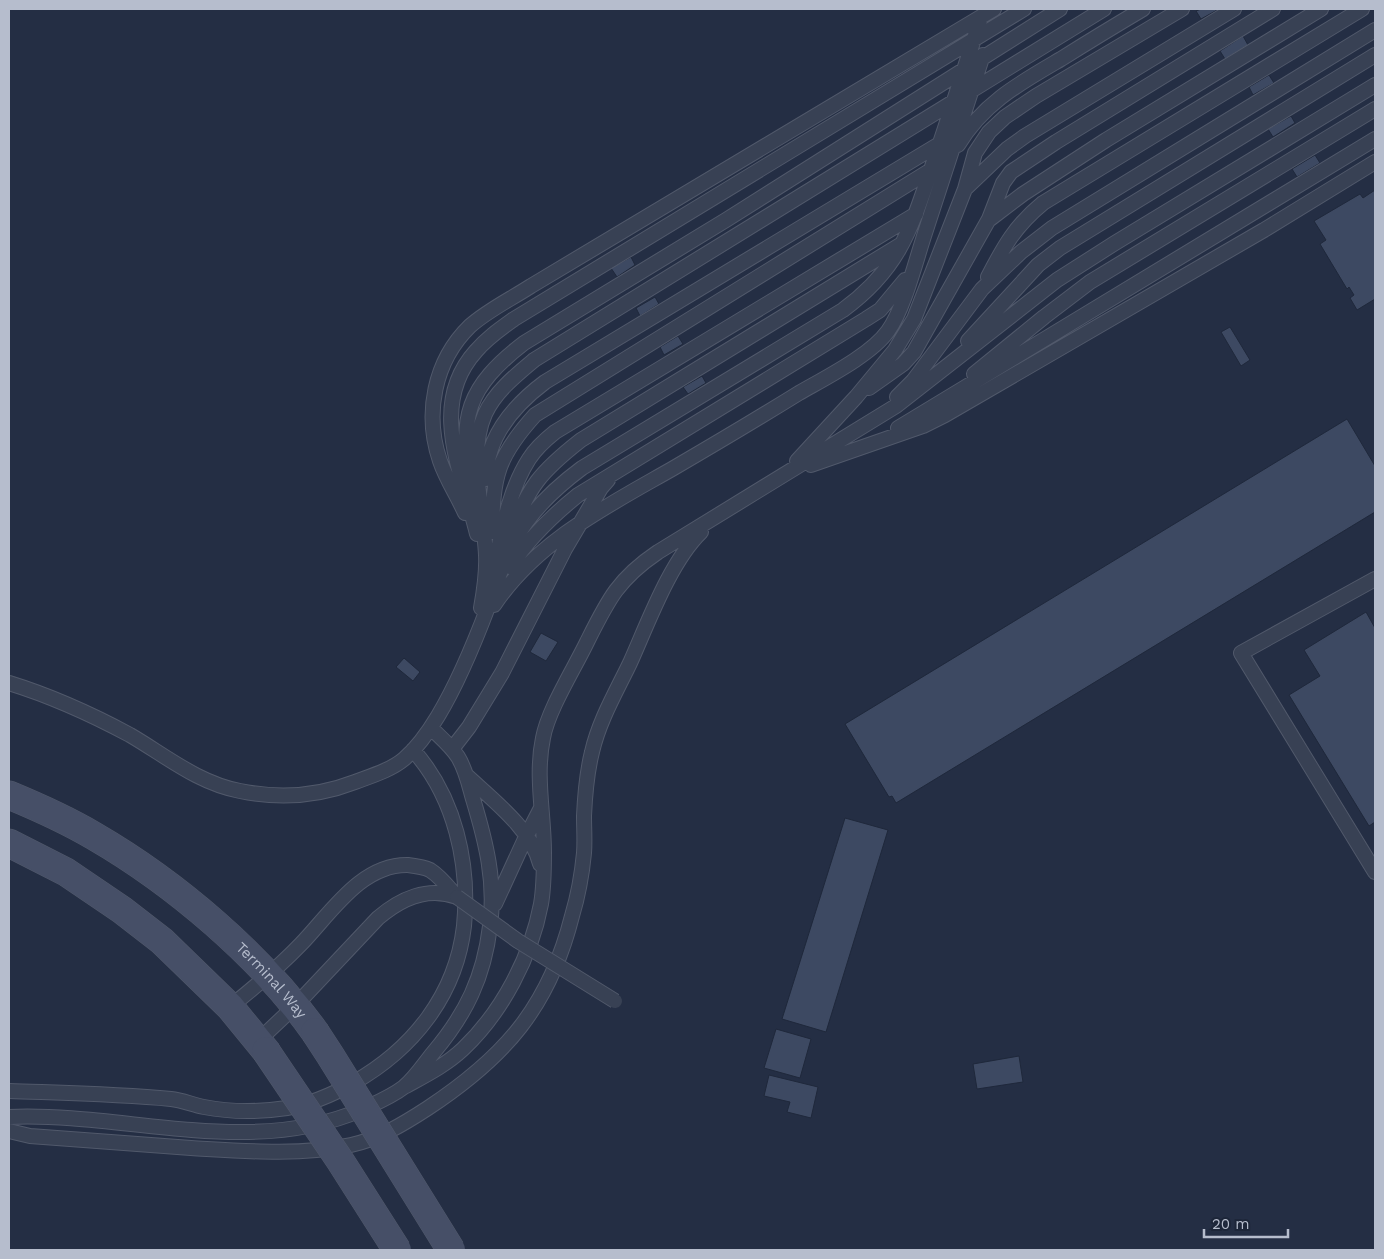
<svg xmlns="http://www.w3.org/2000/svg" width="1384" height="1259" font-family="'Work Sans',sans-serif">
	<rect width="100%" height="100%" fill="#242e44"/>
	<path fill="#3d4962" stroke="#1f283b" d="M1201 9H1219L1201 19 1196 11Z
		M1243 36 1248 45 1225 59 1220 51Z
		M1269 75 1274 83 1253 95 1249 87Z
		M1291 116 1295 123 1273 137 1268 129Z
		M1315 155 1320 163 1297 177 1292 169Z
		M1375 190V299L1357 310 1350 298 1354 295 1349 287 1347 289 1320 244 1326 240 1314 221 1360 194 1363 198Z
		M631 257 635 265 617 277 611 268Z
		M655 297 659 304 640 316 636 308Z
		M1230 327 1250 360 1241 366 1221 332Z
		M678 336 683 344 664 355 660 347Z
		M702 376 706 383 688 394 683 387Z
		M1347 419 1375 466V512L896 803 892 796 889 797 845 724Z
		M1366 612 1375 628V822L1369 826 1289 695 1320 676 1304 650Z
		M541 633 558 642 546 661 530 652Z
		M404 658 420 672 413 681 396 667Z
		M845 818 888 830 826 1032 782 1019Z
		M776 1029 811 1039 800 1078 764 1068Z
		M1019 1056 1023 1082 977 1089 973 1064Z
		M769 1075 818 1087 811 1118 787 1112 790 1102 764 1096Z"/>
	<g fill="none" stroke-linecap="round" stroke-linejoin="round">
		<defs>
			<path id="service" d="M958 145C983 103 1020 83 1061 59 1088 42 1116 25 1143 9
				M965 189 1007 149 1025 136 1234 9
				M990 219 1023 194 1106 140 1321 9
				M988 277C1004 246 1015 226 1043 203L1362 9
				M968 341 1038 265 1060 248 1375 55
				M974 374 1044 317 1090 282 1375 109
				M869 388 903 364 914 352 989 219 1003 183 1011 172 1056 142 1273 9
				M897 397 913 381 982 289 1021 252 1052 228 1375 30
				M898 428 1375 139
				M797 461 856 397 895 350 914 319 965 189 975 153 989 132 1005 117 1036 96 1182 9
				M811 465 923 426 945 415 1264 230 1375 162
				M486 479C486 437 513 406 545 382L941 143
				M472 487C458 417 467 387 524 343L726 220 1060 9
				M465 513C457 495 446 479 440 461 424 414 434 361 470 326 488 310 511 299 531 286L994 9
				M492 532C493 476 497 457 535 415L931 170
				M477 534C463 475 427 405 476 351 487 338 500 329 514 319L1024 9
				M510 536C528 487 540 472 581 440L900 245
				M510 567C528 539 552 516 578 495L866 319 880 310 905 280
				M492 577C501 539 507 493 529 459 536 448 545 440 555 432L916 214
				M1375 579 1241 653 1375 872
				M494 605C537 541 607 506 672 469 715 444 757 419 799 393 825 378 871 355 888 331 904 309 916 260 925 233 944 173 964 114 983 55
				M481 608C484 591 487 573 486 555 484 512 467 454 485 414 495 392 516 375 534 360L1104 9
				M9 683C51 696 91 714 130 735 166 756 198 783 240 791 279 799 319 796 355 782 371 776 391 770 404 759 418 747 429 731 438 716 459 681 474 644 488 607 496 585 503 561 514 541 530 512 555 488 582 468L843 310C903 266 912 224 935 158 951 111 966 64 981 17
				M452 749 469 727 502 673 565 549 601 488 608 480
				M467 776C493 800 532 830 540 864
				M495 904 524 841 541 808
				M230 1007C255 987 279 967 301 944 331 913 361 864 408 865 416 866 424 867 430 870 441 877 449 888 457 897
				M258 1041 295 1006 378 918C400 899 428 886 457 897
				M406 1086C426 1075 446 1065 463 1049 502 1012 531 957 541 904 544 887 544 869 544 852 544 814 535 776 543 738 548 710 574 669 587 642 608 600 618 579 658 552L896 406 1057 280 1115 243 1375 85
				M9 1091C63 1093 117 1094 171 1099 182 1100 193 1105 204 1107 230 1112 260 1112 287 1108 311 1104 332 1095 353 1083 413 1049 456 995 464 926 470 864 455 797 413 750
				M9 1117C126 1112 249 1158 361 1110 376 1103 391 1097 404 1087 415 1078 424 1064 433 1053 466 1014 484 977 490 926 496 882 486 842 473 799 469 785 466 770 458 757 451 746 440 737 431 728
				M9 1131 30 1136C84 1140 137 1144 191 1148 243 1151 299 1156 351 1145 379 1139 405 1123 428 1108 505 1057 549 1007 572 916 578 896 582 874 584 853 585 841 584 828 584 816 585 794 587 772 592 752 599 721 616 692 630 663 648 623 670 562 701 532"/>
			<g id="secondary">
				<path id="s1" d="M9 795C38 807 67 820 94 836 175 883 261 956 315 1032"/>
				<path d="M9 843 66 872 122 910 162 941 230 1007 266 1051"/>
			</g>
		</defs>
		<use href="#service" stroke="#51596b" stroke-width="16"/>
		<use href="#secondary" stroke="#51596b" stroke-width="29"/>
		<use href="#service" stroke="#384154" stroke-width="14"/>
		<use href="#secondary" stroke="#464f67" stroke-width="28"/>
		<defs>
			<path id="service-bridge" d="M457 897 518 941 615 1001"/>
			<path id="secondary-bridge" d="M315 1032 330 1055 451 1250
				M266 1051 341 1162 397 1250"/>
		</defs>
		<use href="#service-bridge" stroke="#51596b" stroke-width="16" stroke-linecap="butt"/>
		<use href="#secondary-bridge" stroke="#51596b" stroke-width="29" stroke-linecap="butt"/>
		<use href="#service-bridge" stroke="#384154" stroke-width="14"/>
		<use href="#secondary-bridge" stroke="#464f67" stroke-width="28"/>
	</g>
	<g text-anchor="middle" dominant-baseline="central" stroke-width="4" stroke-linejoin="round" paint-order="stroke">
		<g font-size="15" fill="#b6bdcd" stroke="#1d2639">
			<text stroke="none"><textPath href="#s1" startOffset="324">Terminal Way</textPath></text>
		</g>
	</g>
	<rect width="1384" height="1259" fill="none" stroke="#b6bdcd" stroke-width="20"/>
	<path d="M1204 1229v8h84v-8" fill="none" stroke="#b6bdcd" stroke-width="2.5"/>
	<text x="1212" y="1229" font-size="15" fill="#b6bdcd" stroke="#1d2639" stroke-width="4" paint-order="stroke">20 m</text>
</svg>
